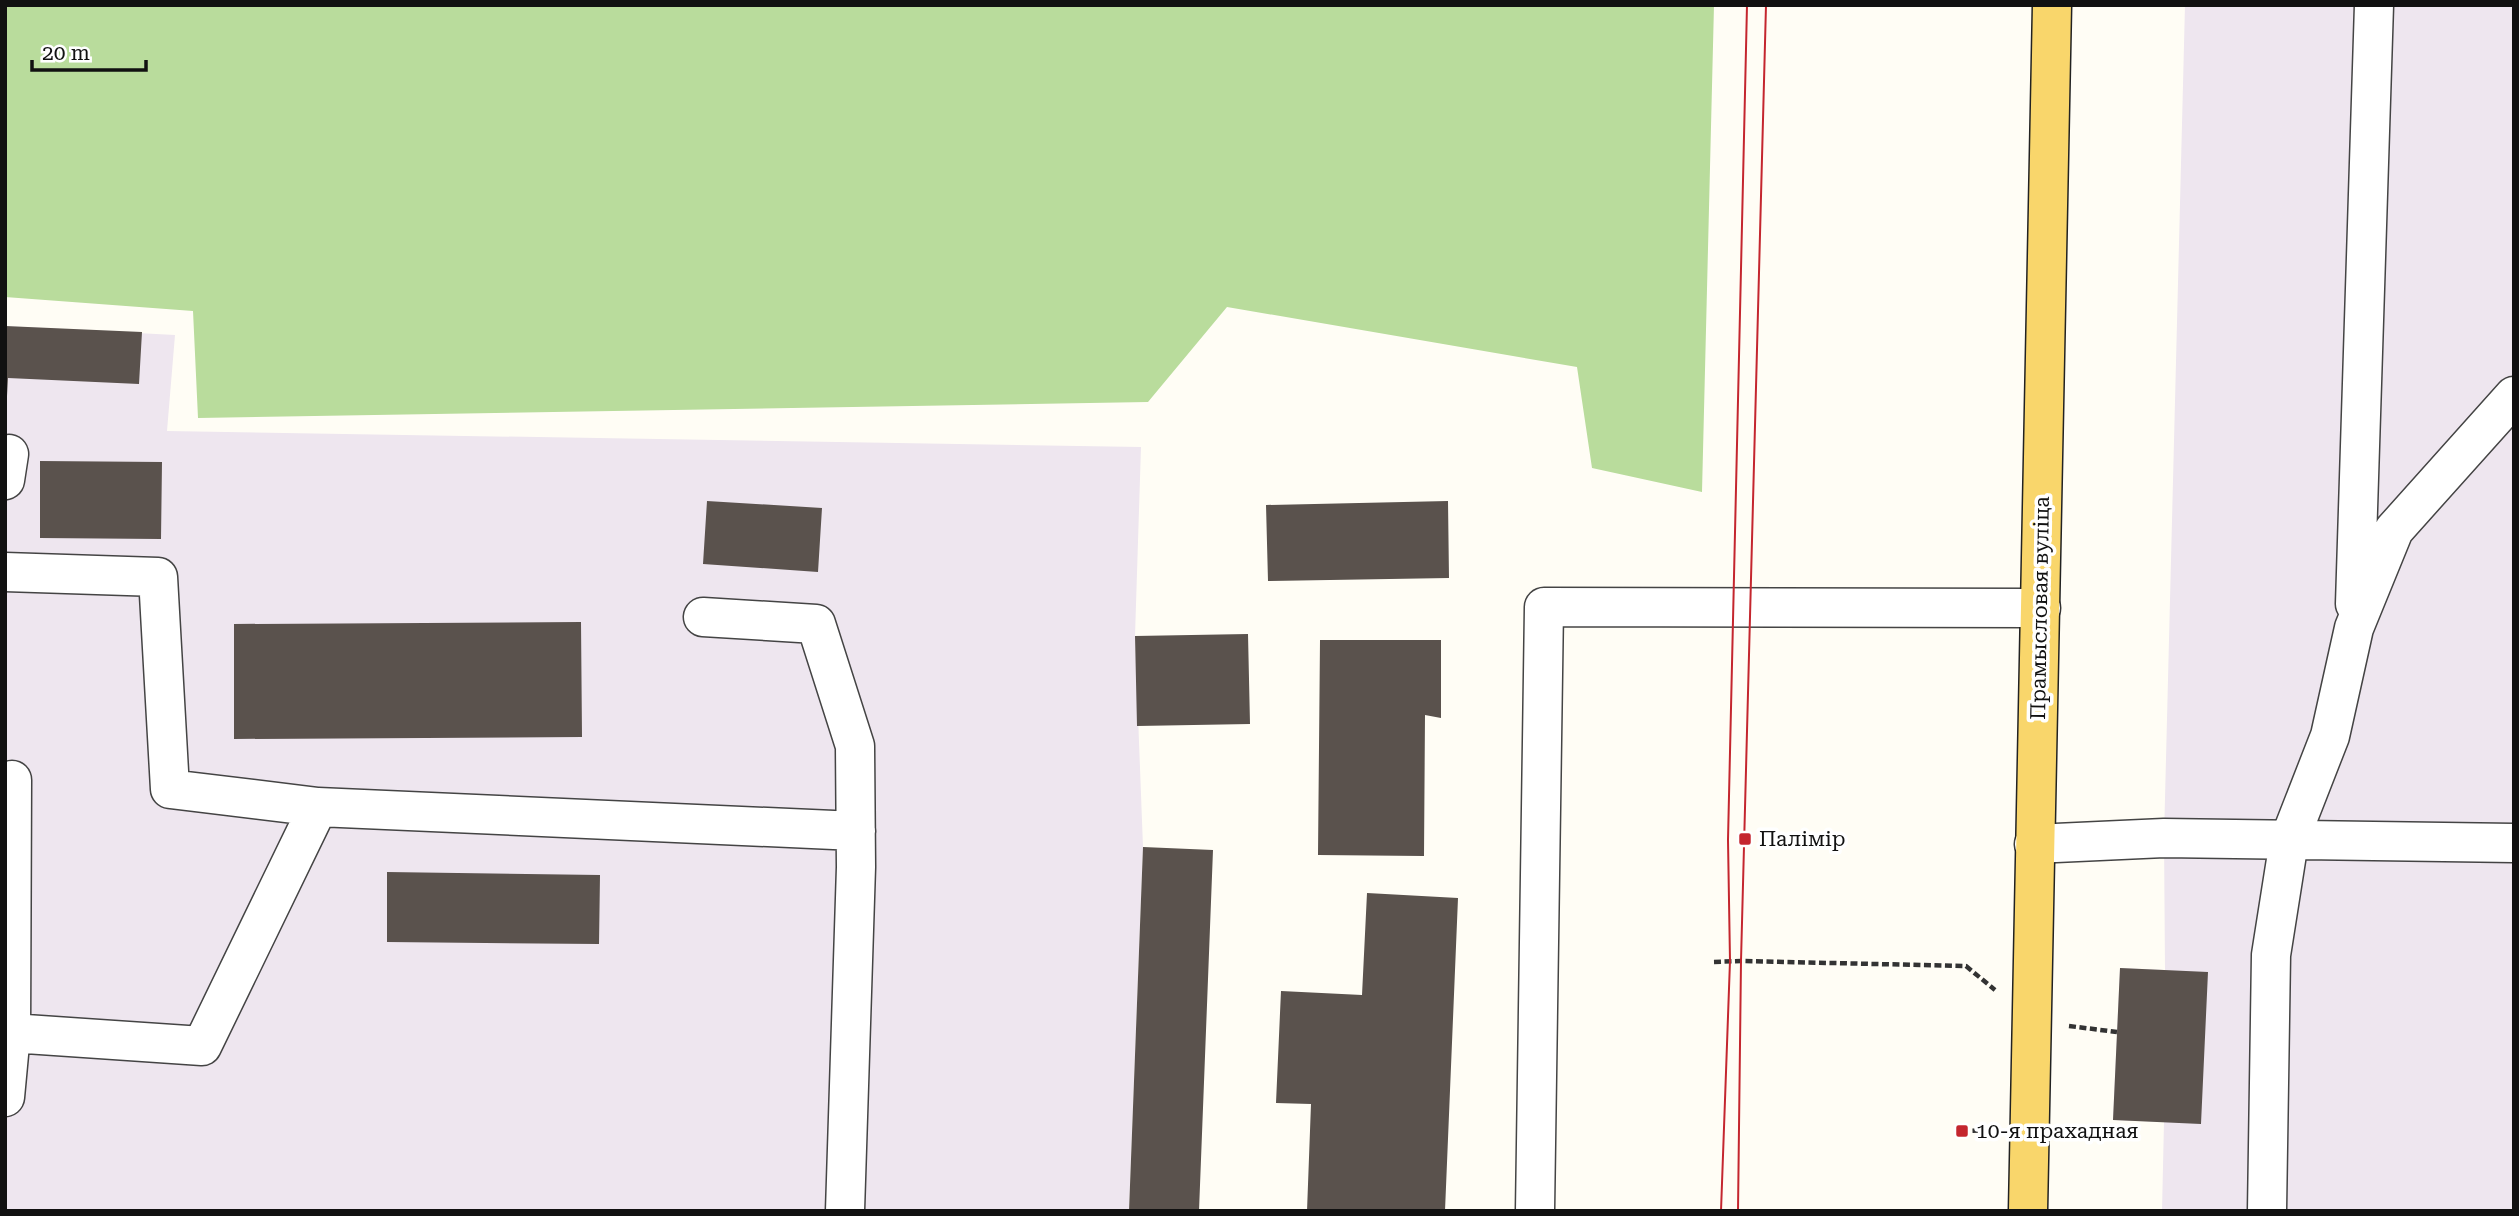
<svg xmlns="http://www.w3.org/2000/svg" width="2519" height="1216" font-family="'Roboto Serif',serif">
	<rect width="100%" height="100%" fill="#fffdf5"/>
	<path fill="#eee6ef" d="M2185 5H2514V1211H2162L2164 1122 2113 1120 2120 968 2165 970 2164 838Z
		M5 326 175 335 167 431 1141 447 1135 636 1143 847 1129 1211H5Z"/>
	<path fill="#b9dc9c" d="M5 5H1714L1702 492 1592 468 1577 367 1227 307 1148 402 198 418 193 311 5 297Z"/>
	<path fill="#5a524d" d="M5 326 142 332 139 384 8 378 7 396 5 395Z
		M40 461 162 462 161 539 40 538Z
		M707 501 822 508 818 572 703 564Z
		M1448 501 1449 578 1268 581 1266 505Z
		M581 622 582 737 234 739V624Z
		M1248 634 1250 724 1137 726 1135 636Z
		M1320 640H1441V718L1425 715 1424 856 1318 855Z
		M1143 847 1213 850 1199 1211H1129Z
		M387 872 600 875 599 944 387 942Z
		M1367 893 1458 898 1445 1211H1307L1311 1104 1276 1103 1281 991 1362 995Z
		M2120 968 2208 972 2201 1124 2113 1120Z"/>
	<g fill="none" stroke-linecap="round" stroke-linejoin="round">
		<defs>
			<path id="minor" d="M5 480 9 454
				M5 572 158 577 170 789 318 807
				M2355 604 2374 5
				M703 617 816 624 855 746 856 867 845 1211
				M2034 844 2164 838 2514 843
				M11 1033 12 780
				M5 1097 11 1033 202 1046 318 807 856 831
				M1535 1211 1544 607 2041 608
				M2267 1211 2271 955 2289 841 2330 736 2354 628 2394 530 2514 396"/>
			<path id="major" d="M2028 1211 2052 5"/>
		</defs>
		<use href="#minor" stroke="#444" stroke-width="41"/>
		<use href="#major" stroke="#222" stroke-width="41"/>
		<path stroke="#333" stroke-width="4.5" stroke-dasharray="7 3.5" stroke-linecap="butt" d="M1714 962 1741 961 1966 966 1995 990
			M2069 1026 2117 1032
			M1962 1131 1992 1130"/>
		<use href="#minor" stroke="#fff" stroke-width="38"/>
		<use href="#major" stroke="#f9d66b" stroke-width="38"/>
		<path stroke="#c4262e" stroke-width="2" d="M1721 1211 1730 961 1728 840 1747 5
			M1738 1211 1741 961 1766 5"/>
	</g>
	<g fill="#c4262e" stroke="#fff" stroke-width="2.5">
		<rect x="1738" y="832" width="14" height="14" rx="3.5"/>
		<rect x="1955" y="1124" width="14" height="14" rx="3.5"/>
	</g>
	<g text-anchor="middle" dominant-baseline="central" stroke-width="7" stroke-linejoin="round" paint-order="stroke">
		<g font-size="21" fill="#111" stroke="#fff">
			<text transform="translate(2040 608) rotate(-89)">Прамысловая вуліца</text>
		</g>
		<g font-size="21" fill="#111" stroke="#fff" text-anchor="start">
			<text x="1759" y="839">Палімір</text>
			<text x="1976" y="1131">10-я прахадная</text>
		</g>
	</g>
	<rect width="2519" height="1216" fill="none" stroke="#111111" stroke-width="14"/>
	<path d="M32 60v10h114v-10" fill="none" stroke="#111111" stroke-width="3.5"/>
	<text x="42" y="60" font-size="21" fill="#111111" stroke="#ffffff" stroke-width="5" paint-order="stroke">20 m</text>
</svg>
